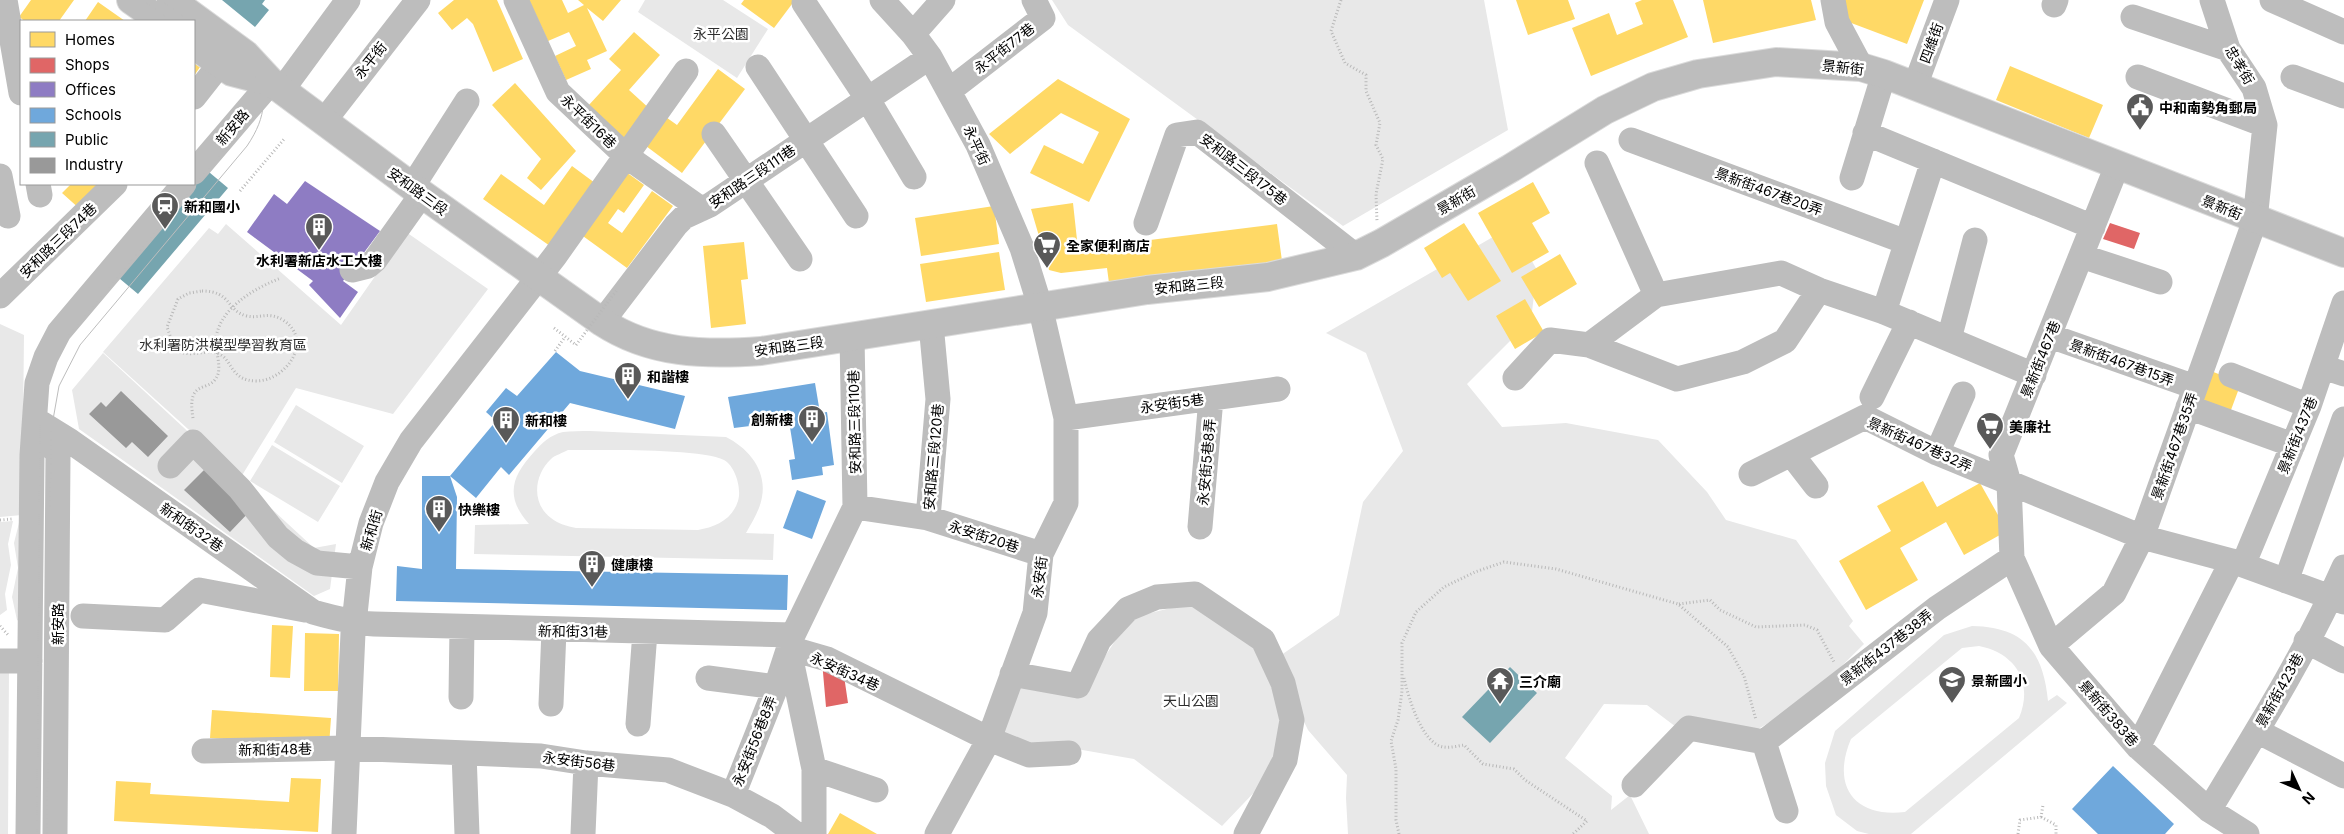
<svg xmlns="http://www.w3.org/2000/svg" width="2344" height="834" font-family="Inter,'Noto Sans TC',sans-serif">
	<rect width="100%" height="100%" fill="#fff"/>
	<path fill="#e8e8e8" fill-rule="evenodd" d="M645 0H723L768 29 737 78 638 12Z
		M1052 0H1484L1508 130 1343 226 1068 25Z
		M226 224 341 325 406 232 488 289 393 414 296 388 241 477 103 352 209 228 218 234Z
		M1512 226 1537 270 1531 320 1467 384 1502 427 1566 423 1658 440 1707 492 1726 520 1796 540 1853 621 1849 626 1864 644 1807 700 1733 744 1688 736 1647 705 1604 704 1565 758 1612 796 1611 810 1630 795 1649 834H1348L1346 798 1347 775 1308 730 1274 660 1339 615 1363 502 1403 451 1366 353 1326 333Z
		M0 324 24 335 22 515 0 517Z
		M103 353 314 548 336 544 330 589 314 596 79 429 72 390Z
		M296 405 364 446 342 483 274 442Z
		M590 431 726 437C748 448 767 470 762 497 760 510 752 522 746 533L774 534 773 560 474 554 475 525 529 524C505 497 511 477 534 452 542 443 550 435 563 432 571 431 581 431 590 431ZM568 450C598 450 702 448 724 460 735 466 742 488 738 501 732 520 715 527 698 530L576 528C567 526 558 524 551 518 531 503 534 475 551 459 555 455 563 453 568 450Z
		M272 445 340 486 318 522 250 481Z
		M13 521 8 544 11 565 5 594 7 610 0 615V522Z
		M19 523 20 622 17 620 12 597 18 568 14 543Z
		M1191 603 1260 646 1285 720 1279 757 1264 782 1222 826 1134 759 1071 748 1040 754 996 733 1017 680 1081 693 1130 618Z
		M1972 626C2023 627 2043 650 2048 701L2057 695 2067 703 1911 834H1869L1857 831 1836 815 1826 786 1825 763 1835 731 1944 635ZM1979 646C2015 653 2034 682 2019 718L1905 812C1854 818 1831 786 1851 739L1962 648Z
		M0 669H9L8 834H0Z"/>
	<path fill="#ffd966" d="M31 0H74L59 21H25L19 17Z
		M454 0H497L523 59 493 72 473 24 467 18 452 30 438 13Z
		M529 0H562L568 13 584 5 578 0H621L603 21 587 8 607 51 587 60 591 69 566 80 555 56 576 46 569 32 548 41Z
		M744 0H795L774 28 741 4Z
		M1516 0H1568L1575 19 1528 35Z
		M1642 0H1673L1688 37 1591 76 1572 28 1609 13 1617 35 1631 29 1643 24 1635 3Z
		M1703 0H1811L1816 20 1713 43Z
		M1845 0H1924L1907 44 1838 18Z
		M98 2 125 21H85Z
		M634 32 660 55 629 90 651 110 625 139 588 106 621 70 609 59Z
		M194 63 200 67 194 76Z
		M2010 66 2103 105 2089 138 1996 100Z
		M718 69 745 89 682 173 642 143 663 115 677 125Z
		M1058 79 1130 119 1089 202 1030 173 1044 145 1083 164 1099 132 1061 113 1010 154 989 134Z
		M515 83 576 151 541 190 527 178 541 159 492 105Z
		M572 166 595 183 550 246 483 199 501 174 544 205Z
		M622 169 644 185 624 213 618 209 608 223 622 233 652 191 673 206 627 268 576 231Z
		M1533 182 1550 213 1532 223 1549 252 1512 273 1478 213Z
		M71 184H105L81 210 62 193Z
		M1073 203 1078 249 1277 224 1282 261 1109 283 1107 268 1061 273 1049 270 1031 209Z
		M994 206 999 244 921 256 915 218Z
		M1464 223 1501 281 1468 301 1450 273 1442 278 1424 248Z
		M744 242 748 279 741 280 746 324 711 328 703 246Z
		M999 252 1005 290 926 302 920 264Z
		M1560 254 1577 284 1539 307 1521 277Z
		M1525 299 1544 332 1515 349 1496 316Z
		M2211 371 2241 383 2228 418 2197 407Z
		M1923 481 1937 507 1980 483 2007 531 1964 555 1946 522 1900 548 1918 580 1866 610 1839 561 1891 531 1877 506Z
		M272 625 293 626 290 678 270 677Z
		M305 633 339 634 338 691H304Z
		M212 710 331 718 329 746 210 738Z
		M291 778 321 779 318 832 114 821 116 781 151 783 150 794 289 802Z
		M840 813 877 834H828Z"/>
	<path fill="#e06666" d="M2110 223 2140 233 2134 249 2103 239Z
		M822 661 843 669 848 703 826 707Z"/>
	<path fill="#8e7cc3" d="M305 181 380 231 343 281 358 292 340 318 309 285 313 281 247 232 274 194 287 204Z"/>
	<path fill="#6fa8dc" d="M556 352 580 371 685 396 675 429 570 403 509 475 501 467 476 498 450 476 496 421 486 412 506 388 517 396Z
		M815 383 820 413 827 412 834 465 822 467 823 475 792 480 789 460 795 459 789 421 734 428 728 397Z
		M422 476H450L457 497 456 569 788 575 787 610 396 601 397 566 422 569Z
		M797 490 826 501 812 539 783 528Z
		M2113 766 2174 824 2165 834H2098L2072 809Z"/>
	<path fill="#76a5af" d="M222 0H265L262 4 269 10 255 27Z
		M197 162 228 188 138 294 107 268Z
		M1510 667 1537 693 1490 743 1462 717Z"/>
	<path fill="#999" d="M121 391 168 436 148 457 132 442 126 448 89 414 101 402 106 407Z
		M207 467 251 510 230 532 184 490Z"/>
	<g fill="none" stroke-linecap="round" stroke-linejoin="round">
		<defs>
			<path id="major" d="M131 0 161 21
				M171 0 245 54 271 82 422 194 602 322C651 354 704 355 761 351L1147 290 1268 277 1356 256 1382 243 1511 168 1605 110 1653 87 1698 74 1776 62 1861 67 1884 74 2344 253
				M194 45 232 72 271 82"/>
		</defs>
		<use href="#major" stroke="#dbdbdb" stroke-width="30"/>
		<path stroke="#b8b8b8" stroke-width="3" stroke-dasharray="1 2.5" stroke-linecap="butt" d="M1341 0 1331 31 1345 63 1366 75V91L1380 123 1376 145 1383 159 1376 194 1377 222
			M240 191 285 138
			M202 291C232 291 226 311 247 316 260 319 268 311 283 320 314 340 287 380 257 381 230 381 233 360 219 354 205 348 193 359 175 350L167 327 178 299 189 293Z
			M554 328 576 345
			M555 351 565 337
			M193 418C186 376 211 395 218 374 221 364 215 350 216 339 219 308 255 288 281 278
			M0 520 12 519
			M1679 604 1710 600 1720 610 1756 627 1805 625 1817 630 1834 662
			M0 626 9 636
			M1404 678C1408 696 1422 745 1444 747 1450 748 1458 746 1464 745L1483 764 1514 769 1525 780 1587 821 1573 834
			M2041 817 2056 825V834
			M1399 834 1396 820V769L1391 741 1398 720 1402 691V643L1416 612 1444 587 1475 572 1504 562 1556 569 1678 604 1728 647 1744 676 1756 720
			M2018 834 2020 820 2041 817 2043 805"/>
		<path stroke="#bdbdbd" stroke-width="25" d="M5 0 21 93
			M516 0 558 92 626 156 701 209
			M882 0 913 34 930 57 978 145 1022 248 1040 306 1066 418V503L1041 554 1035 613 989 739 937 834
			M1833 0 1837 22 1861 67
			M2272 0 2344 32
			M804 3 867 98 914 177
			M2054 5 2056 0
			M2133 17 2228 49
			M913 34 943 0
			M758 67 856 216
			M2138 77 2265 125
			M2293 77 2344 96
			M1915 86 1947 0
			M282 90 348 0
			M950 90 1043 18 1034 0
			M194 97 220 64
			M324 121 418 0
			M1865 133 2093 227
			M714 134 800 259
			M1631 140 1906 242
			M1597 163 1656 295
			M2117 166 2001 455 2009 483 2012 558 2051 646 2138 747 2209 810 2247 834
			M194 172 271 82
			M0 176 8 216
			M1852 178 1884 74
			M38 184 40 195
			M412 187 467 101
			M1146 223 1177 135 1197 132 1356 256
			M2081 256 2160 282
			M352 270 368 266 375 260 422 194
			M0 296 115 184
			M1884 312 1933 161
			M602 322 676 225 684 217 710 205 930 57
			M2050 336 2195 387
			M1949 339 1975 240
			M1589 345 1677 379 1743 362 1785 341 1819 290
			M2323 367 2344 374
			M2231 375 2309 406
			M1515 378 1550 340 1589 345 1656 295 1781 273 1819 290 1884 312 2034 375
			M1872 397 1909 322
			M2188 407 2293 445
			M1066 418 1278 389
			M36 420 70 441 313 612C334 618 353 623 374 624L793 635
			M38 424 58 455 55 834
			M1937 453 1963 394
			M1792 455 1816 486
			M170 466 193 442 240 489 278 537 295 551 317 563 360 567
			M1751 474 1865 417 1937 453 2142 537 2232 561 2344 602
			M855 507 928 518 1041 554
			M928 518 938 399 931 324
			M1200 527 1211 398
			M2243 565 2309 406 2344 303
			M2286 581 2344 419
			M83 616 165 620 199 590 305 610
			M2306 641 2344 661
			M2051 646 2114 593 2142 537 2255 220 2265 125 2254 88 2228 49 2212 0
			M789 648 827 659 989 739 1029 755 1069 753
			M789 650 814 769V834
			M0 661H30
			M1012 674 1078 686 1099 640 1128 609 1157 597 1195 594 1263 640 1283 683 1292 720 1285 760 1246 834
			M708 678 776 687
			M461 697 462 627
			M551 704 554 630
			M638 724 645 632
			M2257 731 2344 776
			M1764 742 1937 608 2012 558
			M1764 742 1786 811
			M2138 747 2232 561
			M204 751 346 748 541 756 586 763 668 770 733 795 772 816 796 834
			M464 753 467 834
			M814 769 876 790
			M1634 785 1689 728 1764 742
			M733 795 776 687 793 635 855 507 852 336
			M2209 810C2257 731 2307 651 2344 567
			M28 834 32 455 37 383 46 357 59 332 184 184
			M344 834 353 633 360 567 371 523 387 482 411 441 555 256 686 71
			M583 834 586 763"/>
		<use href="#major" stroke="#bdbdbd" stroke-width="28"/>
		<path stroke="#bdbdbd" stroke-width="1" d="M142 0 172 21
			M160 0 190 21
			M37 834 40 418C44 387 53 363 68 336L235 137C270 82 236 67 194 37
			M47 834 51 431 59 386 80 345 247 146C289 84 241 58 194 24"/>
		<path stroke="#b8b8b8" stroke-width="3" stroke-dasharray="1 2.5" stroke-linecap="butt" d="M576 345 617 290"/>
	</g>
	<defs>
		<symbol id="civic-pin" viewBox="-11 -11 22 30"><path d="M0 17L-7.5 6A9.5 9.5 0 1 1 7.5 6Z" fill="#595959" stroke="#fff"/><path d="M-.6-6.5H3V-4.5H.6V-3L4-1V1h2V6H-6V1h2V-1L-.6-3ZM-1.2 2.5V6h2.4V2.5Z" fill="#fff"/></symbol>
		<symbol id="station-pin" viewBox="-11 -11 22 30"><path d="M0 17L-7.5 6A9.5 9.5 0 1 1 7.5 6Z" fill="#595959" stroke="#fff"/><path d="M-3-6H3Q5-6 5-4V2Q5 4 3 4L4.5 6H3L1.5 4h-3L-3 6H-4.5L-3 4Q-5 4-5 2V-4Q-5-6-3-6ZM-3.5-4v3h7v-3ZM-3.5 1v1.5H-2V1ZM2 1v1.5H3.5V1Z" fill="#fff"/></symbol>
		<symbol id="building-pin" viewBox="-11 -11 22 30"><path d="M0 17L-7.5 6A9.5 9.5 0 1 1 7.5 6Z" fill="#595959" stroke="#fff"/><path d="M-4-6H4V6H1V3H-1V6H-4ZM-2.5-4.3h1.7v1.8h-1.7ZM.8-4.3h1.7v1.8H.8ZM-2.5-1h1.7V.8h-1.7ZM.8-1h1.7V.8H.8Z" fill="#fff"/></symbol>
		<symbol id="supermarket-pin" viewBox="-11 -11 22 30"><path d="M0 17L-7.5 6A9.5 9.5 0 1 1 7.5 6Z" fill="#595959" stroke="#fff"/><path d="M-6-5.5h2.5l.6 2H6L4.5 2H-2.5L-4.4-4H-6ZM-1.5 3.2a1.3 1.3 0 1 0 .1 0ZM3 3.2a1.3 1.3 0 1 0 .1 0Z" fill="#fff"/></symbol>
		<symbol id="school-pin" viewBox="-11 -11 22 30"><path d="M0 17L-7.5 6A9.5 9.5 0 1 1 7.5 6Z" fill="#595959" stroke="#fff"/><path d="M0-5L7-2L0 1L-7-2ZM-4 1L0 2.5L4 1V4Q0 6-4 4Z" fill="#fff"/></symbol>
		<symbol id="temple-pin" viewBox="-11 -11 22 30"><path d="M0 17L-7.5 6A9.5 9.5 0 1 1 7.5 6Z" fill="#595959" stroke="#fff"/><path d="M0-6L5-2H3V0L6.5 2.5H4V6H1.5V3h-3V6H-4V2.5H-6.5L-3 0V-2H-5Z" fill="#fff"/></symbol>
	</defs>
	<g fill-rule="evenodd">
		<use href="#civic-pin" x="2124" y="91" width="32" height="43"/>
		<use href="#station-pin" x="149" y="190" width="32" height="43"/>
		<use href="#building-pin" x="303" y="211" width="32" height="43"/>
		<use href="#supermarket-pin" x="1031" y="229" width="32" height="43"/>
		<use href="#building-pin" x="612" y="360" width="32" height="43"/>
		<use href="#building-pin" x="796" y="403" width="32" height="43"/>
		<use href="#building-pin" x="490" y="404" width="32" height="43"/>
		<use href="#supermarket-pin" x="1974" y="410" width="32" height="43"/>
		<use href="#building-pin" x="423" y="493" width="32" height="43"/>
		<use href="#building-pin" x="576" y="548" width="32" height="43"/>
		<use href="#school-pin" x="1936" y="664" width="32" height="43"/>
		<use href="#temple-pin" x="1484" y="665" width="32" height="43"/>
	</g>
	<g text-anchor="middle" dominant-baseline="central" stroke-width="5" stroke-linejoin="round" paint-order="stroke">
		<g font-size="14" fill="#2d2d2d" stroke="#fff">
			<text x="721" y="33">永平公園</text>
			<text x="223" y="344">水利署防洪模型學習教育區</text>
			<text x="1191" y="700">天山公園</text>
		</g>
		<g font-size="14" fill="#000" stroke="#fff">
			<text transform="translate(1931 43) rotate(-70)">四維街</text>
			<text transform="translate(1004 48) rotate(-38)">永平街77巷</text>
			<text transform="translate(370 60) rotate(-51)">永平街</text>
			<text transform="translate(2240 65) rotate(59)">忠孝街</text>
			<text transform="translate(1843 67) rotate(6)">景新街</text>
			<text transform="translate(589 121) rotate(44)">永平街16巷</text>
			<text transform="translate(232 127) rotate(-50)">新安路</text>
			<text transform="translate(977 145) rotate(65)">永平街</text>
			<text transform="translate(1244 169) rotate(38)">安和路三段175巷</text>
			<text transform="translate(752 176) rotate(-34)">安和路三段111巷</text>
			<text transform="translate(418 191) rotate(36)">安和路三段</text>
			<text transform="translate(1769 191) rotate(20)">景新街467巷20弄</text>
			<text transform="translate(1456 200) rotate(-30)">景新街</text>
			<text transform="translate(2222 207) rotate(22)">景新街</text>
			<text transform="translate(58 240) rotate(-44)">安和路三段74巷</text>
			<text transform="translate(1189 285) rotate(-6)">安和路三段</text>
			<text transform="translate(789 346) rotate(-8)">安和路三段</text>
			<text transform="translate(2040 359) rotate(-68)">景新街467巷</text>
			<text transform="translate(2122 362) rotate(20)">景新街467巷15弄</text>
			<text transform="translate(1172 403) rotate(-8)">永安街5巷</text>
			<text transform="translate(854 422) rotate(-91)">安和路三段110巷</text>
			<text transform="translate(2297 435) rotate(-68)">景新街437巷</text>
			<text transform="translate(1920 444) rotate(24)">景新街467巷32弄</text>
			<text transform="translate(2174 446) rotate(-71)">景新街467巷35弄</text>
			<text transform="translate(933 457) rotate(-85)">安和路三段120巷</text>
			<text transform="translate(1206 462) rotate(-85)">永安街5巷8弄</text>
			<text transform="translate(192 527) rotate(35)">新和街32巷</text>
			<text transform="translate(371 530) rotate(-73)">新和街</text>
			<text transform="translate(984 536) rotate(18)">永安街20巷</text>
			<text transform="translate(1039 577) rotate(-83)">永安街</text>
			<text transform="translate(57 624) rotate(-90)">新安路</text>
			<text transform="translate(573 631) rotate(1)">新和街31巷</text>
			<text transform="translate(1886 647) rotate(-38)">景新街437巷38弄</text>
			<text transform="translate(845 671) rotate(24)">永安街34巷</text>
			<text transform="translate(2279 690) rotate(-61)">景新街423巷</text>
			<text transform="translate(2109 713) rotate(49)">景新街383巷</text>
			<text transform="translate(754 741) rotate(-68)">永安街56巷8弄</text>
			<text transform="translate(275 749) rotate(-1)">新和街48巷</text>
			<text transform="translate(579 761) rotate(7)">永安街56巷</text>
		</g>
		<g font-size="14" font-weight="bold" fill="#000" stroke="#fff" text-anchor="start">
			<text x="2159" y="107">中和南勢角郵局</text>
			<text x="184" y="206">新和國小</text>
			<text x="1066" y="245">全家便利商店</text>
			<text x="319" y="260" text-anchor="middle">水利署新店水工大樓</text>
			<text x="647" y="376">和諧樓</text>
			<text x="793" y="419" text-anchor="end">創新樓</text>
			<text x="525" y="420">新和樓</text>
			<text x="2009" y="426">美廉社</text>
			<text x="458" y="509">快樂樓</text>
			<text x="611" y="564">健康樓</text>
			<text x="1971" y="680">景新國小</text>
			<text x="1519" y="681">三介廟</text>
		</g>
	</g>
	<rect x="20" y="20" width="175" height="165" fill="#ffffff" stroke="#999999"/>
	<rect x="30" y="32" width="25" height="15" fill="#ffd966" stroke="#999999"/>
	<text x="65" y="45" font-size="15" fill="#000000">Homes</text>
	<rect x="30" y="58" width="25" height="15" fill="#e06666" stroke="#999999"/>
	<text x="65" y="70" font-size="15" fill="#000000">Shops</text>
	<rect x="30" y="82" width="25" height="15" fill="#8e7cc3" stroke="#999999"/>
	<text x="65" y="95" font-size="15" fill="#000000">Offices</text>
	<rect x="30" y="108" width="25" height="15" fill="#6fa8dc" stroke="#999999"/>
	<text x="65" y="120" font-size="15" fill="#000000">Schools</text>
	<rect x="30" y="132" width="25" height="15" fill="#76a5af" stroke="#999999"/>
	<text x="65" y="145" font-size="15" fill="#000000">Public</text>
	<rect x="30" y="158" width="25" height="15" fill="#999999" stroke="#999999"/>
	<text x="65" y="170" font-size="15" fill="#000000">Industry</text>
	<g transform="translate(2299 789) rotate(134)" stroke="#ffffff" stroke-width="4" paint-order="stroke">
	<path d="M0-4L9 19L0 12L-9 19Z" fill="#000000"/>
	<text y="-8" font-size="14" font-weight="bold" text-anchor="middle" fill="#000000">N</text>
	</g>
</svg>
